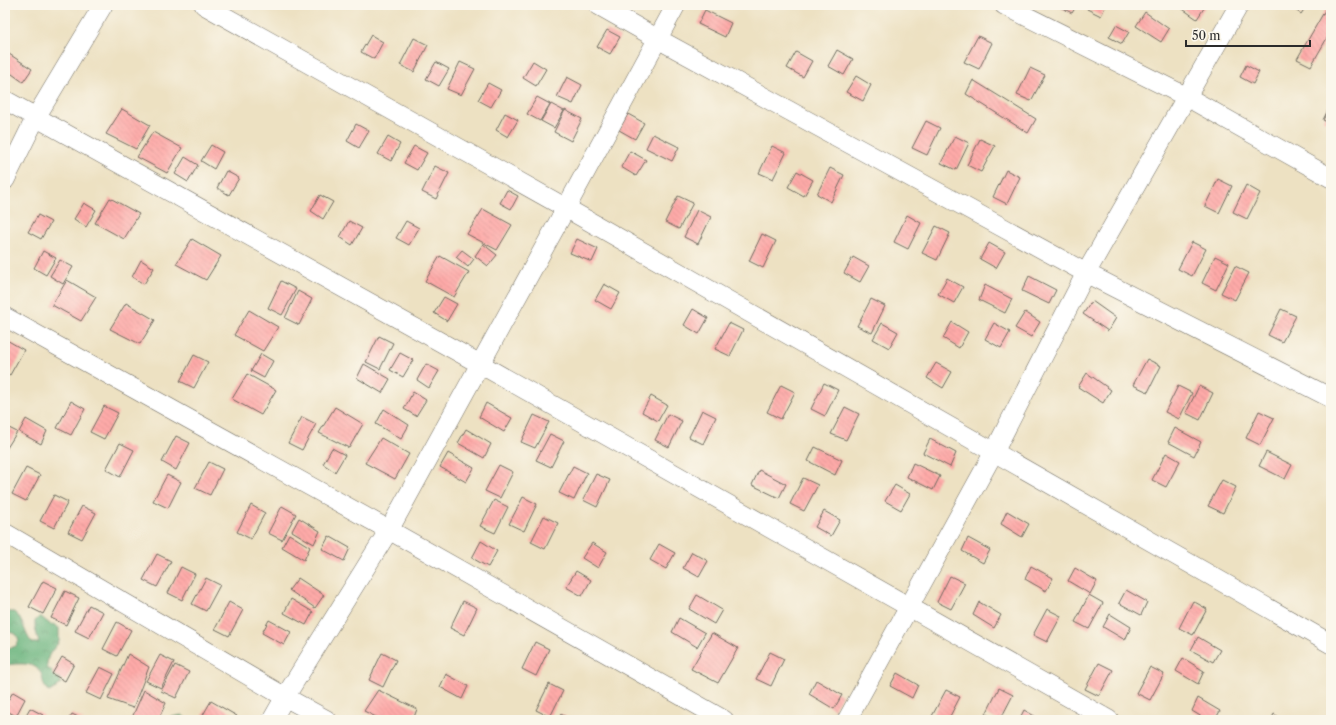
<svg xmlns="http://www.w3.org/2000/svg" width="1336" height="725" font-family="'Libre Caslon Text',serif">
	<defs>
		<pattern id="forest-crowns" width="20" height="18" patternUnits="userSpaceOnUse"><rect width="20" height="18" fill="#68b37b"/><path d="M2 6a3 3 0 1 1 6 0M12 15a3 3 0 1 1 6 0" fill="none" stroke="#569265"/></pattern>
		<pattern id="building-back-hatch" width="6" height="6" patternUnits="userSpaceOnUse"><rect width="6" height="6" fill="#feaaa8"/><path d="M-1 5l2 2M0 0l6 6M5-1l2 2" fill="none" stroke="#da9291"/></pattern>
	</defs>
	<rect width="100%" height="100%" fill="#fbf7ec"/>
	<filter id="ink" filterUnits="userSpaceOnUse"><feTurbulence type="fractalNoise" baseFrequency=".025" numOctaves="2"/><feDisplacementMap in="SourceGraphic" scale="8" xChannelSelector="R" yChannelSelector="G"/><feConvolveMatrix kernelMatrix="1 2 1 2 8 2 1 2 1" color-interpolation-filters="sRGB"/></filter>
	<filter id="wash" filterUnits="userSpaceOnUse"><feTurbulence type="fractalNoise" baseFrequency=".012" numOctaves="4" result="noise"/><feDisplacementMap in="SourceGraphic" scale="16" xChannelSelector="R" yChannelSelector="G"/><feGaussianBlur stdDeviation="0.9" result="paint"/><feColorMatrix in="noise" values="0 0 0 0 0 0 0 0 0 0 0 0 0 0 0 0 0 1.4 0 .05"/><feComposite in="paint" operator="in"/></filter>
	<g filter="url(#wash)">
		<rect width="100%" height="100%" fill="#ede1c2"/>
		<path fill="url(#forest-crowns)" stroke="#4a6f53" d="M5 612H14C24 620 24 633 32 643H39L35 628V621L40 616 51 625 53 624 59 628V642C52 651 46 655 47 668L59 675 61 683 56 688 49 692C40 683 45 679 40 672 34 661 16 664 5 665V650L16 646 19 640 16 634 9 632 5 633Z
			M182 715 188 720H140L162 719Z"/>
		<g id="blocks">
			<path fill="url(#building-back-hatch)" d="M1059 5H1077L1072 13 1058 6Z
				M1088 5H1106L1101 16 1087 9Z
				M1177 5H1206L1197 19Z
				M1288 5H1307L1301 14Z
				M1328 5H1331V31L1311 66 1297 59Z
				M705 10 731 23 725 37 698 24Z
				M1145 12 1169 29 1161 42 1136 26Z
				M1116 25 1129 32 1122 44 1109 37Z
				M607 30 620 37 610 54 597 47Z
				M371 35 383 42 374 59 361 52Z
				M978 36 992 43 979 69 964 62Z
				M414 38 428 45 414 72 400 65Z
				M837 50 853 59 844 75 828 66Z
				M6 52 32 69 23 82 5 69Z
				M796 52 812 61 803 77 787 68Z
				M533 61 546 69 536 86 523 78Z
				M436 62 449 69 439 86 426 79Z
				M460 62 475 69 461 95 447 89Z
				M1246 65 1259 72 1253 84 1240 77Z
				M1030 68 1045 75 1031 101 1017 95Z
				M856 76 871 85 863 101 846 92Z
				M567 77 582 85 573 104 557 97Z
				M973 80 1036 119 1028 133 966 94Z
				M488 83 501 90 491 107 478 100Z
				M537 97 550 104 540 121 527 114Z
				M551 104 564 111 554 128 541 121Z
				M1329 108 1331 109V124L1323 120Z
				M122 109 150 125 136 149 106 134Z
				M565 110 582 119 571 141 554 132Z
				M505 113 518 120 508 137 496 130Z
				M628 114 644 123 635 139 619 130Z
				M926 121 940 128 927 155 912 148Z
				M356 124 369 131 359 148 347 141Z
				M153 132 182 148 167 173 137 157Z
				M653 134 679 147 672 161 646 148Z
				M955 136 969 143 956 170 941 163Z
				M388 137 400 144 391 161 378 154Z
				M980 139 995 146 981 172 967 165Z
				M211 145 223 152 214 169 201 161Z
				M414 146 427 153 417 170 404 163Z
				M772 146 786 153 773 179 759 173Z
				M630 151 646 160 636 176 621 167Z
				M185 157 198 165 188 182 175 174Z
				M435 166 449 173 436 199 422 192Z
				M830 168 844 175 831 202 817 194Z
				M1006 170 1020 177 1007 204 993 197Z
				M226 171 239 178 229 195 217 188Z
				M797 171 813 180 804 196 788 187Z
				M1218 179 1232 186 1219 213 1205 206Z
				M1246 185 1260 193 1247 219 1233 212Z
				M507 190 518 196 511 209 500 203Z
				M320 195 333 202 323 219 311 211Z
				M678 196 693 203 679 229 665 222Z
				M110 198 139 214 124 239 95 223Z
				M84 203 96 210 86 227 74 219Z
				M483 209 512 225 497 250 467 234Z
				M697 210 711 217 698 244 684 237Z
				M38 215 51 222 41 239 28 232Z
				M907 215 921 223 908 249 894 242Z
				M349 221 362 228 352 245 340 237Z
				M406 221 419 228 409 245 396 238Z
				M936 226 950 233 937 260 922 253Z
				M762 234 776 241 763 268 749 261Z
				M192 239 221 256 206 280 176 264Z
				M577 239 598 249 592 262 570 253Z
				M1192 242 1206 249 1192 276 1178 269Z
				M989 243 1005 252 996 268 980 259Z
				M483 244 497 255 488 266 475 256Z
				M462 250 474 259 468 267 456 257Z
				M43 251 56 258 46 275 34 268Z
				M440 256 469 272 454 297 425 281Z
				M1215 256 1229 263 1216 290 1202 283Z
				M853 257 869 266 860 282 844 273Z
				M60 260 73 267 63 284 50 276Z
				M141 260 154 268 144 284 132 277Z
				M1235 266 1249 273 1235 300 1221 293Z
				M1029 276 1056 290 1049 304 1022 291Z
				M947 278 963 287 954 303 938 294Z
				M67 280 96 297 81 321 52 305Z
				M281 281 296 289 282 315 268 308Z
				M604 284 620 293 611 309 595 300Z
				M985 285 1012 299 1005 313 979 300Z
				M298 291 312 299 299 325 285 318Z
				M444 297 457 304 447 321 434 313Z
				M871 299 885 306 872 333 857 326Z
				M1092 301 1116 318 1108 331 1083 314Z
				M126 303 155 320 140 344 110 329Z
				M693 309 708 318 699 334 684 325Z
				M1281 309 1296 316 1282 342 1268 335Z
				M249 310 278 327 263 351 234 335Z
				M1025 312 1040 322 1031 337 1015 328Z
				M952 322 968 332 959 348 943 338Z
				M729 323 743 330 730 356 715 349Z
				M882 323 898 332 889 348 873 339Z
				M994 323 1010 332 1001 348 985 339Z
				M379 336 393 343 380 369 366 362Z
				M5 339 24 350 10 375 5 372Z
				M400 353 413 360 403 377 390 370Z
				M261 354 273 361 264 378 251 371Z
				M194 355 208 362 194 388 180 381Z
				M1147 359 1161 366 1148 392 1133 385Z
				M936 363 952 372 943 388 927 378Z
				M364 364 390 379 382 393 357 378Z
				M426 364 439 371 429 388 417 380Z
				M1087 373 1111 390 1103 403 1078 387Z
				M247 374 276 390 261 415 232 399Z
				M824 383 838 390 825 416 811 409Z
				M781 385 795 392 781 419 767 412Z
				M1178 386 1192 393 1179 419 1165 412Z
				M1199 386 1213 393 1200 420 1186 413Z
				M413 392 426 400 416 416 404 409Z
				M651 396 667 405 658 421 642 412Z
				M71 401 85 409 71 435 57 428Z
				M486 403 512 418 504 432 479 417Z
				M104 406 118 413 104 439 90 432Z
				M335 407 363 424 349 448 319 433Z
				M845 407 859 414 846 440 831 434Z
				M384 409 409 425 401 439 376 424Z
				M702 410 716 417 703 444 689 437Z
				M1259 411 1274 418 1260 445 1246 438Z
				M668 414 682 421 669 447 655 440Z
				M534 415 549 422 535 448 521 442Z
				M302 417 316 424 302 450 288 443Z
				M26 419 47 431 41 444 19 432Z
				M5 426 17 432 5 451Z
				M1175 428 1201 442 1194 456 1168 442Z
				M466 429 491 444 484 458 458 443Z
				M550 434 564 441 551 467 536 460Z
				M176 436 190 443 176 470 162 462Z
				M381 438 409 454 395 479 365 463Z
				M930 439 956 453 950 467 923 453Z
				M120 443 134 450 120 477 106 469Z
				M815 447 842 460 835 475 808 461Z
				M332 448 345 455 335 472 323 464Z
				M1266 452 1292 465 1285 479 1259 466Z
				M448 453 474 468 466 482 440 467Z
				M1166 453 1180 461 1166 487 1152 480Z
				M209 462 223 469 210 495 195 488Z
				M913 463 940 476 933 490 907 477Z
				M499 465 513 472 500 498 485 491Z
				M573 466 587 473 574 500 559 493Z
				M26 468 40 475 26 501 12 494Z
				M759 470 786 484 779 498 752 485Z
				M596 474 610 480 597 507 583 500Z
				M167 475 181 482 168 508 153 501Z
				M803 478 818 485 804 511 790 504Z
				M1222 480 1236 487 1223 513 1208 506Z
				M895 485 910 494 901 510 885 501Z
				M54 495 68 502 54 528 40 521Z
				M523 497 537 504 524 531 509 524Z
				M494 500 508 507 495 533 480 526Z
				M251 505 265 513 251 539 237 532Z
				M82 506 96 513 82 539 68 532Z
				M282 506 296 514 282 540 268 533Z
				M824 511 840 520 831 536 815 527Z
				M1007 511 1029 524 1022 537 1001 524Z
				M544 516 558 523 545 549 531 542Z
				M299 518 320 531 314 544 292 531Z
				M289 534 310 547 304 560 282 547Z
				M329 536 350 548 344 561 322 549Z
				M968 538 990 550 983 563 962 551Z
				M481 541 497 551 488 567 472 558Z
				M592 543 607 552 598 568 582 558Z
				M659 544 675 553 666 569 650 560Z
				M692 552 708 561 699 577 683 568Z
				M157 554 171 561 157 587 143 580Z
				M1031 566 1053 578 1046 591 1025 579Z
				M181 567 195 574 182 600 168 593Z
				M1075 568 1097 581 1090 594 1068 581Z
				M576 571 591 580 582 596 566 587Z
				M950 576 965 583 951 609 937 602Z
				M206 578 220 585 206 611 192 604Z
				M298 578 324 595 315 608 289 590Z
				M43 581 57 588 43 614 29 607Z
				M1126 590 1147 602 1141 615 1119 603Z
				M65 591 79 598 66 625 51 618Z
				M697 595 722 610 714 624 689 609Z
				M1089 595 1103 603 1089 629 1075 622Z
				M291 599 313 612 306 625 284 613Z
				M463 601 477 608 464 635 450 628Z
				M1193 601 1207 609 1193 635 1179 628Z
				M229 602 243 610 229 636 215 629Z
				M979 602 1001 615 994 628 973 615Z
				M89 605 103 612 89 638 75 631Z
				M1047 609 1061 616 1047 642 1033 635Z
				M1110 614 1131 627 1125 640 1103 627Z
				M679 618 705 633 697 647 672 632Z
				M269 620 291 632 284 645 262 633Z
				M117 622 131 630 117 656 103 649Z
				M712 633 738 648 718 683 691 669Z
				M1198 637 1220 650 1213 662 1191 650Z
				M535 642 549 649 536 676 522 669Z
				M770 652 784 659 771 686 756 679Z
				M382 653 396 660 383 687 369 680Z
				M128 654 149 667 133 708 108 699Z
				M160 655 174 662 161 688 146 681Z
				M62 657 74 664 65 681 52 674Z
				M1183 658 1204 671 1198 684 1176 671Z
				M1099 663 1113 670 1099 696 1085 689Z
				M175 665 189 672 176 698 161 691Z
				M100 667 114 674 101 700 86 693Z
				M1150 667 1164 674 1150 700 1136 693Z
				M897 673 918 685 912 698 890 686Z
				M446 674 468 686 462 699 440 687Z
				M816 680 842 695 834 709 809 694Z
				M549 684 563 691 550 717 536 710Z
				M999 688 1013 695 1000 720H997L986 714Z
				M144 690 166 703 158 720H131Z
				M378 690 417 709 413 720H382L364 711Z
				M946 690 960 697 948 720H940L932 716Z
				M13 692 25 699 16 716 5 710V705Z
				M1198 698 1220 711 1215 720H1207L1192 711Z
				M211 701 237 716 234 720H212L203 715Z
				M30 708 43 715 40 720H23Z
				M1024 710 1038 718 1037 720H1019Z
				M72 714 84 720H68Z
				M561 714 571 720H558Z
				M1274 714 1284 720H1271Z"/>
		</g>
	</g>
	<g filter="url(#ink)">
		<use href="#blocks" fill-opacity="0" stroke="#6f6b60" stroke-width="1"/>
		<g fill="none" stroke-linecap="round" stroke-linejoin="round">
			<defs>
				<path id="minor" d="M204 5 566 208 1331 644
					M598 5 658 39 1086 273 1331 398
					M1004 5 1187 97 1331 178
					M5 100 480 364 1109 720
					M5 180 36 117 103 5
					M5 317 389 530 724 720
					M5 533 285 697 272 720
					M327 720 285 697 389 530 566 208 676 5
					M847 720 994 452 1086 273 1239 5"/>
			</defs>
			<use href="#minor" stroke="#6f6b60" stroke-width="20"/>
			<use href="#minor" stroke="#fff" stroke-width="19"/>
		</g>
	</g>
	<rect width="1336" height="725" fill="none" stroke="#fbf7ec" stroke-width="20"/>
	<path d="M1186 40v6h124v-6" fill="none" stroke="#2b2b2b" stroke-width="2"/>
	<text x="1192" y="40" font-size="12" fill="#2b2b2b" stroke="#fbf7ec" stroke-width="3" paint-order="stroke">50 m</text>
</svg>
